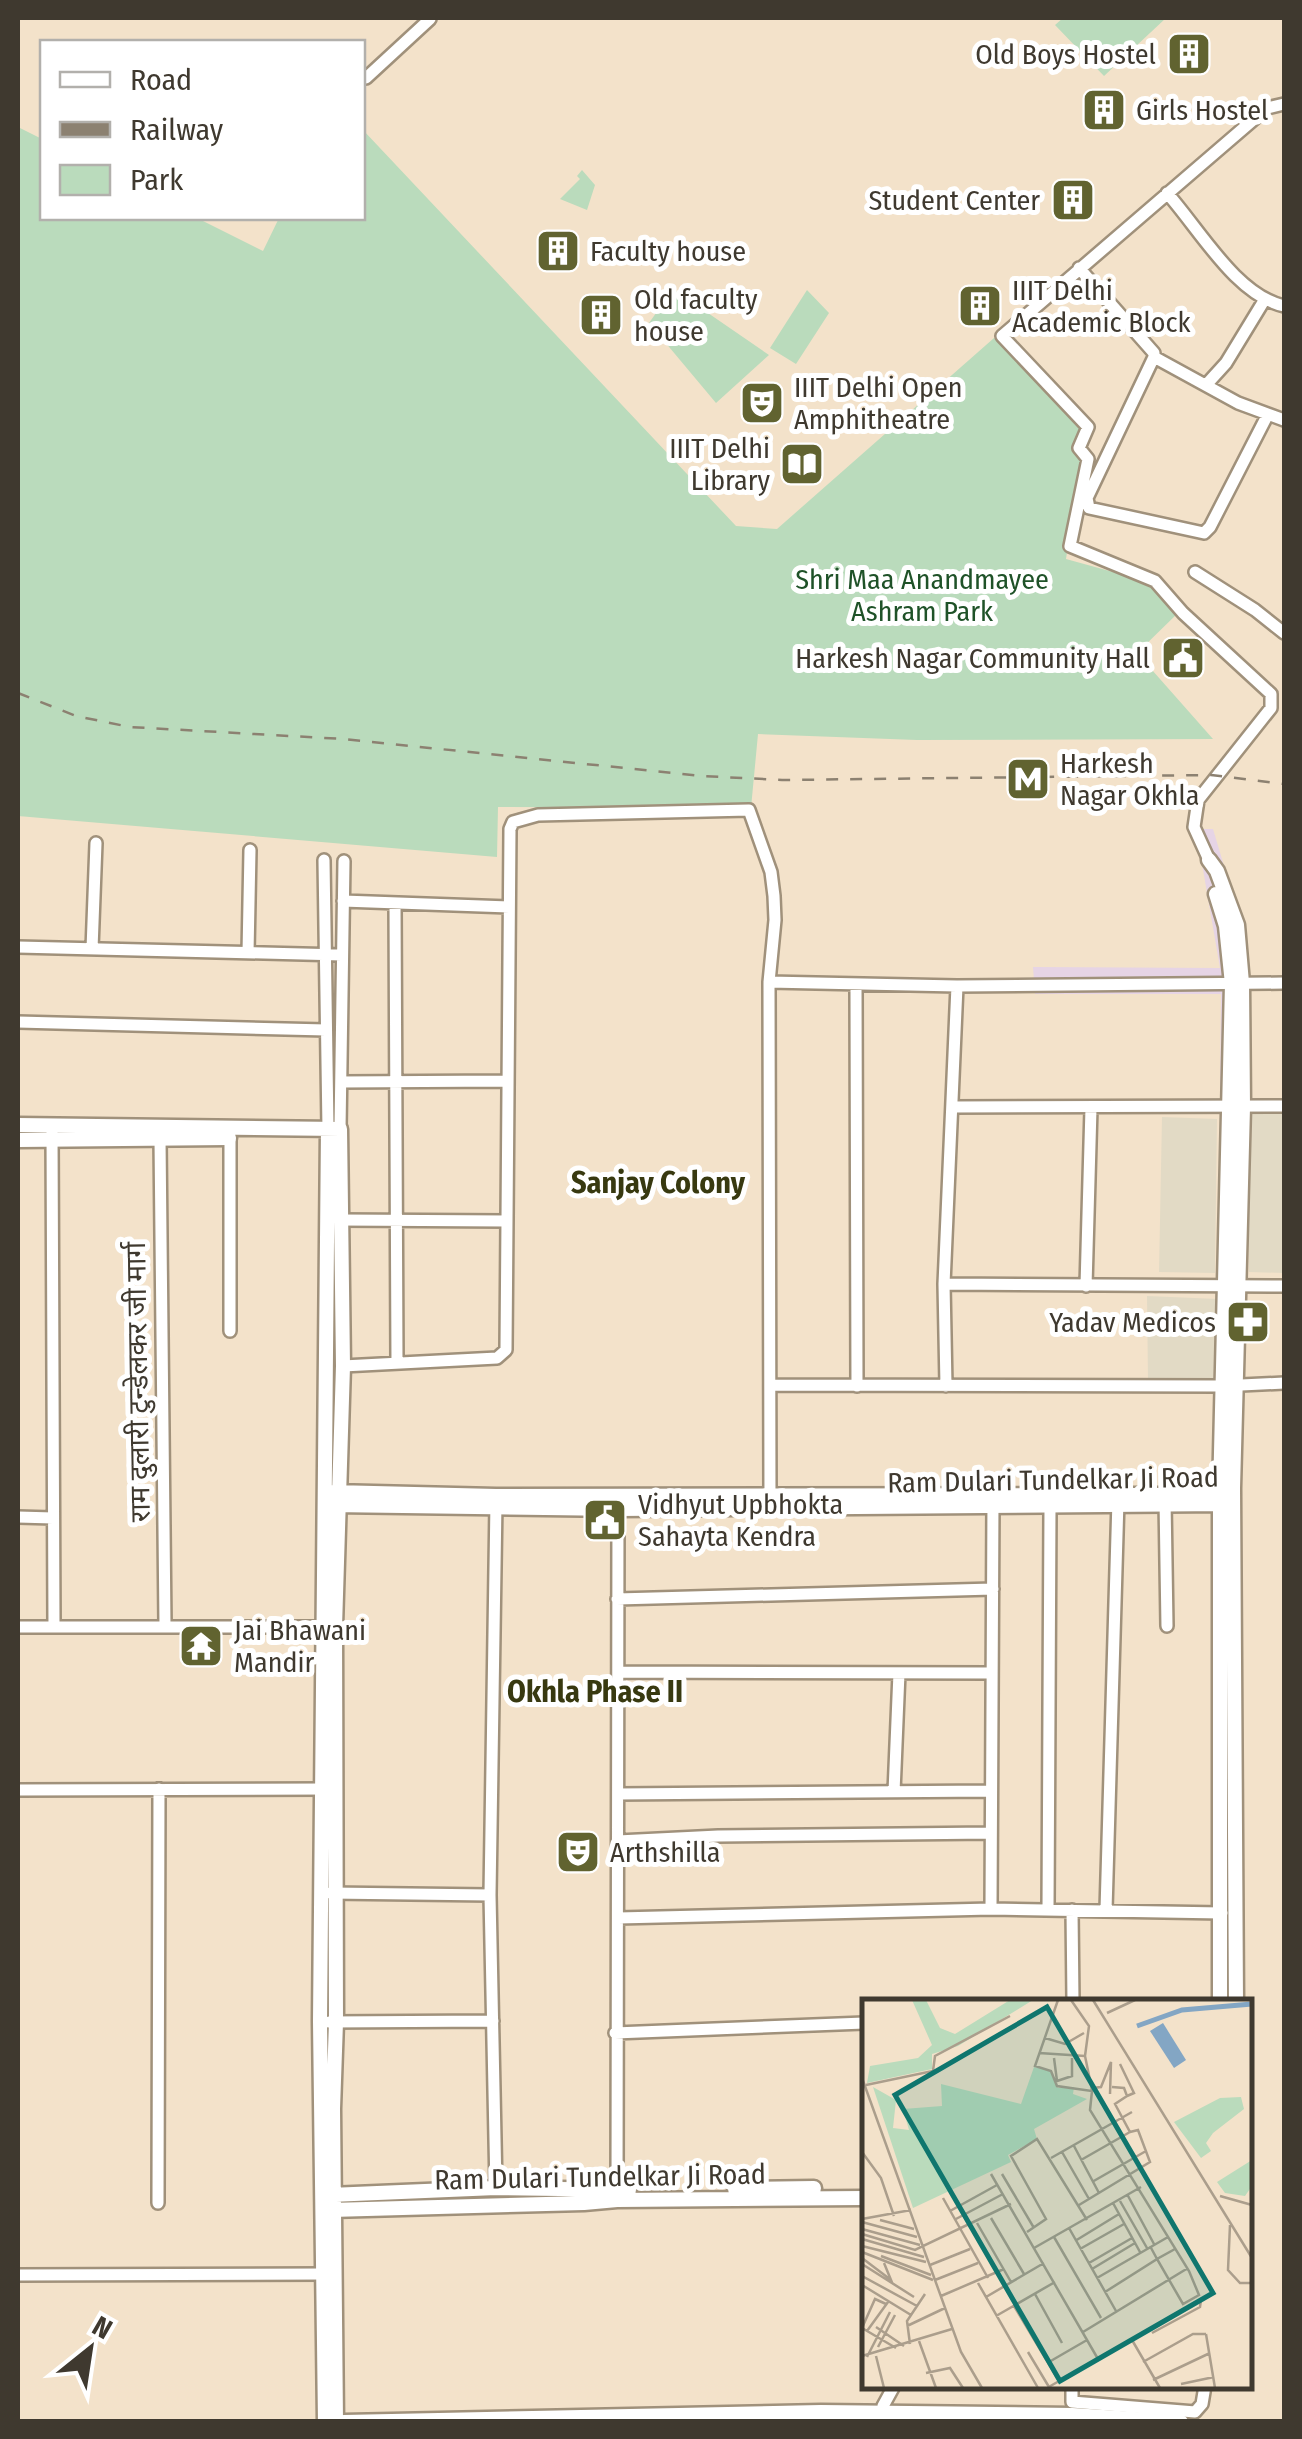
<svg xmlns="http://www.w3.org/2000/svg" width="1302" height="2439" font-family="'Fira Sans Condensed','Noto Sans Devanagari',sans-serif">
	<rect width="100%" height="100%" fill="#f3e2ca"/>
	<path fill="#e6d4e5" d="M1196 829H1213L1241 923 1250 998 1249 1104H1220L1221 994H1035L1033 967 1220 968Z"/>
	<path fill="#e2dac5" d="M1248 1114H1284V1273L1249 1272Z
		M1162 1117 1217 1119 1215 1273 1159 1272Z
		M1147 1296 1218 1299 1215 1381 1148 1380Z"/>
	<path fill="#badbbc" d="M1063 18H1166L1104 76 1055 25Z
		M18 127 42 139V218H197L263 251 279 218H362L363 130 736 526 777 529 994 338 1087 424 1066 559 1153 583 1179 612 1137 653 1213 739 917 740 758 734 751 808 498 807 497 857 18 816Z
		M582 170 595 185 587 210 560 199 580 179 577 176Z
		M673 289 769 355 716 403 649 323Z
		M807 290 829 313 796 364 770 348Z"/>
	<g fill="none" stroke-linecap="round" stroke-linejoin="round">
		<defs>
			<path id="minor" d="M366 78 430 19
				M1167 193C1200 230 1236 295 1284 306
				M1079 268 1154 353V357L1238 403 1284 420
				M1154 357 1087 498 1089 508 1204 533 1210 527 1267 416
				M1206 385 1226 363 1265 299
				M1195 572 1255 610 1284 633
				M324 860 328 1129
				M1209 860 1194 827 1198 800 1271 708V694L1183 613 1155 581 1070 546 1088 459 1079 448 1088 427 1002 336 1267 108 1284 104
				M343 901 509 907
				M395 903 397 1362
				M18 947 342 955
				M92 949 96 843
				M248 953 250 850
				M769 982 957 986 1284 983
				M856 985 857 1386
				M18 1022 326 1030
				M341 1082 506 1081
				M952 1107 1284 1106
				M340 1129 344 861
				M52 1131 54 1627
				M160 1139 165 1625
				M340 1220 506 1221
				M944 1284 1284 1286
				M1086 1286 1091 1108
				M230 1331V1138
				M343 1366 497 1358 506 1350 510 829 513 822 538 815 749 810 771 872 774 896 775 920 769 982 770 1502
				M770 1385 1221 1386 1284 1383
				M946 1386 944 1284 957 986
				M1165 1500 1167 1626
				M18 1517 53 1518
				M617 1599 993 1589
				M18 1627H328
				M618 1672 991 1673
				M18 1790 328 1789
				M894 1792 899 1673
				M618 1794 991 1791
				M618 1841 718 1836 990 1833
				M330 1893 490 1895
				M991 1909 993 1500
				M1048 1910 1050 1508
				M1072 1910 1073 2002
				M1106 1910 1118 1500
				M618 1918 991 1909 1222 1913
				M329 2022 493 2021
				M615 2033 864 2023
				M496 2188 490 1895 496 1502
				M617 2195 618 1504
				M158 2203 159 1789
				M18 2275 325 2274
				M1072 2386V2402L1195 2412 1202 2404 1205 2386
				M884 2413 883 2406 894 2386"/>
			<path id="tertiary" d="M1209 860 1217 871 1237 925 1242 983 1243 1107 1233 1488 1236 2002
				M1216 894 1226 926 1232 984 1220 1495V2002
				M18 1125 340 1129 343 1366 335 1627 336 2022 333 2109 336 2422
				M18 1140 229 1138
				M333 1492 496 1496 1119 1495H1220L1226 1498
				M332 1505 619 1509 1225 1504
				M735 2189 814 2188
				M330 2195 496 2188 629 2190
				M331 2210 584 2203 617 2200 864 2198
				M325 2422 320 2021 328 1129
				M344 2422 821 2412 1072 2415 1181 2422"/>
		</defs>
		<use href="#minor" stroke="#a0917b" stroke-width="16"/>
		<use href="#tertiary" stroke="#a0917b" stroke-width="19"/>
		<use href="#minor" stroke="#fff" stroke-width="11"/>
		<use href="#tertiary" stroke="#fff" stroke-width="14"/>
		<path stroke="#8c8171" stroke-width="2.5" stroke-dasharray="12 12" stroke-linecap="butt" d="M18 693 76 716 130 727 343 739 702 776 782 780 1211 775 1284 784"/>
	</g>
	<defs>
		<symbol id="building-square" viewBox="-11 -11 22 22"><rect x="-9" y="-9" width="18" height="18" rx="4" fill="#616330" stroke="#fff"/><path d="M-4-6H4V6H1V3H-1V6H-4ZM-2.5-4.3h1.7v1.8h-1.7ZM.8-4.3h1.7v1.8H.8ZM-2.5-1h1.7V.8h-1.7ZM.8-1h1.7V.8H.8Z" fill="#fff"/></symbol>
		<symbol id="theatre-square" viewBox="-11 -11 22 22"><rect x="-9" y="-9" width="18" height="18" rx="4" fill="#616330" stroke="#fff"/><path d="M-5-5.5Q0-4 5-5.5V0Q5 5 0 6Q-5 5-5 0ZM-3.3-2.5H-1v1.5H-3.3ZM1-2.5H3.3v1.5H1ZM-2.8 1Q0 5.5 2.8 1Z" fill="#fff"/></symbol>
		<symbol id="library-square" viewBox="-11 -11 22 22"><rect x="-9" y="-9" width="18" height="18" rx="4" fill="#616330" stroke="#fff"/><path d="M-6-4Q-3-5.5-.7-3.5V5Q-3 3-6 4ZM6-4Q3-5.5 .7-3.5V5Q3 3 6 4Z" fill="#fff"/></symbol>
		<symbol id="civic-square" viewBox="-11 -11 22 22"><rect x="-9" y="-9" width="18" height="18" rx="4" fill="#616330" stroke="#fff"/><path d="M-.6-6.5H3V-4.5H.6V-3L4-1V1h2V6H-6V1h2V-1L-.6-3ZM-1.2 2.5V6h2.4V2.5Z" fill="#fff"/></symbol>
		<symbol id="metro-square" viewBox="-11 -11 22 22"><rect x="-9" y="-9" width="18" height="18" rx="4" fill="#616330" stroke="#fff"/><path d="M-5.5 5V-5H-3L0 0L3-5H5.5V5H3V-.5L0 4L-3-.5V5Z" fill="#fff"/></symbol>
		<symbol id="pharmacy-square" viewBox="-11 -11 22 22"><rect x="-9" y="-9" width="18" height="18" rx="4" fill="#616330" stroke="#fff"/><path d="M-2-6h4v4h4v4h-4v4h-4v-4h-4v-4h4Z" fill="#fff"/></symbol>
		<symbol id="temple-square" viewBox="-11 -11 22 22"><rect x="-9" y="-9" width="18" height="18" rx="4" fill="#616330" stroke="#fff"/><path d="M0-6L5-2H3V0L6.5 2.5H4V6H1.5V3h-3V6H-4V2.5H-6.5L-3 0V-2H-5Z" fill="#fff"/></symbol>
	</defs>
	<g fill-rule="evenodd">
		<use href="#building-square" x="1164" y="29" width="50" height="50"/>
		<use href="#building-square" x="1079" y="85" width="50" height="50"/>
		<use href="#building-square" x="1048" y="175" width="50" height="50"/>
		<use href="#building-square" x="533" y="226" width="50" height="50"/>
		<use href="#building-square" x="955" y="281" width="50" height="50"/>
		<use href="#building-square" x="576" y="290" width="50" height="50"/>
		<use href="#theatre-square" x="737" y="378" width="50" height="50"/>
		<use href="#library-square" x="777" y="439" width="50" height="50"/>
		<use href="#civic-square" x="1158" y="633" width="50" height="50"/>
		<use href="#metro-square" x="1003" y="754" width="50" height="50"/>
		<use href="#pharmacy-square" x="1223" y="1297" width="50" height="50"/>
		<use href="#civic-square" x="580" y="1495" width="50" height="50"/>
		<use href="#temple-square" x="176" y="1621" width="50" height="50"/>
		<use href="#theatre-square" x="553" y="1827" width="50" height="50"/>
	</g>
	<g text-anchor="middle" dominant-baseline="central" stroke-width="10" stroke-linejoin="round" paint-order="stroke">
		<g font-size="28" fill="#3f392f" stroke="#fff" text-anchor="start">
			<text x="1156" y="54" text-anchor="end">Old Boys Hostel</text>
			<text x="1136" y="110">Girls Hostel</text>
			<text x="1040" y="200" text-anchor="end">Student Center</text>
			<text x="590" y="251">Faculty house</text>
			<text x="1012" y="290">IIIT Delhi<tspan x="1012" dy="32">Academic Block</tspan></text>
			<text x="634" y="299">Old faculty<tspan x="634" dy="32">house</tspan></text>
			<text x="794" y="387">IIIT Delhi Open<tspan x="794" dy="32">Amphitheatre</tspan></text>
			<text x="770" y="448" text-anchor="end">IIIT Delhi<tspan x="770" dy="32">Library</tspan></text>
			<text x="1150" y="658" text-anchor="end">Harkesh Nagar Community Hall</text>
			<text x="1060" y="763">Harkesh<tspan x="1060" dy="32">Nagar Okhla</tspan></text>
			<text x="1216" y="1322" text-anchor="end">Yadav Medicos</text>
			<text x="638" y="1504">Vidhyut Upbhokta<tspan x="638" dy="32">Sahayta Kendra</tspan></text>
			<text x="234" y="1630">Jai Bhawani<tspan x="234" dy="32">Mandir</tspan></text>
			<text x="610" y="1852">Arthshilla</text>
		</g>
		<g font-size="28" fill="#1f5228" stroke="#fff">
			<text x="922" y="579">Shri Maa Anandmayee<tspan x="922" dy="32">Ashram Park</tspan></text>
		</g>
		<g font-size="28" fill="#3f392f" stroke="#fff">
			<text transform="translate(138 1382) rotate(-91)">राम दुलारी टुन्डेलकर जी मार्ग</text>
			<text transform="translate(1053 1480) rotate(-1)">Ram Dulari Tundelkar Ji Road</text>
			<text transform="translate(600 2177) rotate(-1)">Ram Dulari Tundelkar Ji Road</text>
		</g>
		<g font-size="30" font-weight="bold" fill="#383910" stroke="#fff">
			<text x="658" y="1183">Sanjay Colony</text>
			<text x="595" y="1692">Okhla Phase II</text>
		</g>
	</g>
	<g transform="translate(862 1999)">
		<rect width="390" height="390" fill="#f3e2ca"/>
		<path d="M50 1H64L78 29 93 35 148 1H171L96 47 70 55V70L5 84 8 67 56 59 70 46ZM172 68 189 72 196 89 212 88 211 95 225 100 172 130 175 140 146 156 149 163 51 209 11 88 34 101 31 129 47 131 41 110 80 107 79 85 159 105ZM379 98 382 110 351 134 344 144 349 152 339 159 312 123 358 99ZM390 161V187L383 197 363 194 355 183Z" fill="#badbbc"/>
		<path d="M301 24 324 61 312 69 288 32Z" fill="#83a6c4"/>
		<path fill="none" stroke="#83a6c4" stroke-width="5" d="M275 27 320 11 390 5"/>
		<path fill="none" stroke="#ab9e8c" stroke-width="2.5" d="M196 1 173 67 189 72 195 87 230 92 228 111 327 272 337 296 321 305 295 260 313 250M209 1 227 27 223 57 230 91M231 1 390 259M245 14 273 1M183 39 203 45 222 34M177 54 223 57M192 59 195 82 210 77V59M258 65 272 94 265 97M0 79 99 353 120 389M4 86 71 72 73 57 148 17M230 89 239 88 249 63 248 95M212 147 237 194M0 153 19 179 32 217M200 153 227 200M189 159 270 113M219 161 268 133M129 175 236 360M140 175 172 229M230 183 284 152M265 195 292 245M358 197 390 206M81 199 126 279M258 202 285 249M251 204 278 253M217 206 288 163 276 131 268 133 253 105 265 97 262 89 250 88M88 212 135 186M129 219 162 275M0 220 49 211M18 221 52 230M92 221 141 195M0 223 55 238M115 224 149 283M368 226 366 271 378 284H390M207 229 254 312M0 230 58 246M165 233 184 220 149 157 175 140 225 221M0 235 53 251 149 205M192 238 239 319M0 240 62 258M213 242 257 215M0 247 64 263M172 249 279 188M218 250 262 225M0 253 71 281M19 257 69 276M0 259 29 281 22 264M227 264 270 239M0 265 52 298M68 266 108 250M230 270 273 244M0 277 55 307M235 279 306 238M73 281 116 264M116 284 176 389M0 286 49 316M243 293 295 260 288 247M173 295 200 344M79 297 142 270M124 298 182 264M152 307 197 382M134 317 193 283M45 327 83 309M14 328 42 347M0 329 13 300 24 305M0 329 34 349M5 332 26 303M221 333 326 269M290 334 338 308 339 301M344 335 353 389M270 341 298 389M57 342 74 389M48 345 45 322 63 295M16 348 33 316M166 353 187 388M0 357 90 330M14 357 22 389M5 358 28 313M187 363 225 341M281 363 331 335H344M64 374 88 369 101 389M291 381 348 354M319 385 352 378M185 389 336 302"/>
		<path fill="#0f766e" fill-opacity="0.15" stroke="#0f766e" stroke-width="5" d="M185 8 351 294 198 382 33 96Z"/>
		<rect width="390" height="390" fill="none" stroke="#3f392f" stroke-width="5"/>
	</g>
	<rect width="1302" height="2439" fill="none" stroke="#3f392f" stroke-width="40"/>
	<rect x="40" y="40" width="325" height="180" fill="#ffffff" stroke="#b2b0ac" stroke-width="2.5"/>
	<rect x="60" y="72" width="50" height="15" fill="#ffffff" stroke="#b2b0ac" stroke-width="2.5"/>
	<text x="130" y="90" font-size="30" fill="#3f392f">Road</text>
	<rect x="60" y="122" width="50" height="15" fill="#8c8171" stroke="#b2b0ac" stroke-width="2.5"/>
	<text x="130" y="140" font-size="30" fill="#3f392f">Railway</text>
	<rect x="60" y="165" width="50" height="30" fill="#badbbc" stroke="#b2b0ac" stroke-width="2.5"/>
	<text x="130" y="190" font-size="30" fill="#3f392f">Park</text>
	<g transform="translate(90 2349) rotate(30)" stroke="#ffffff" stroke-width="8" paint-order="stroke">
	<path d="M0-8L18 38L0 25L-18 38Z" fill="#3f392f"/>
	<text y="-15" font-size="28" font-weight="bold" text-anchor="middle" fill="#3f392f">N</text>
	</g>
</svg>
